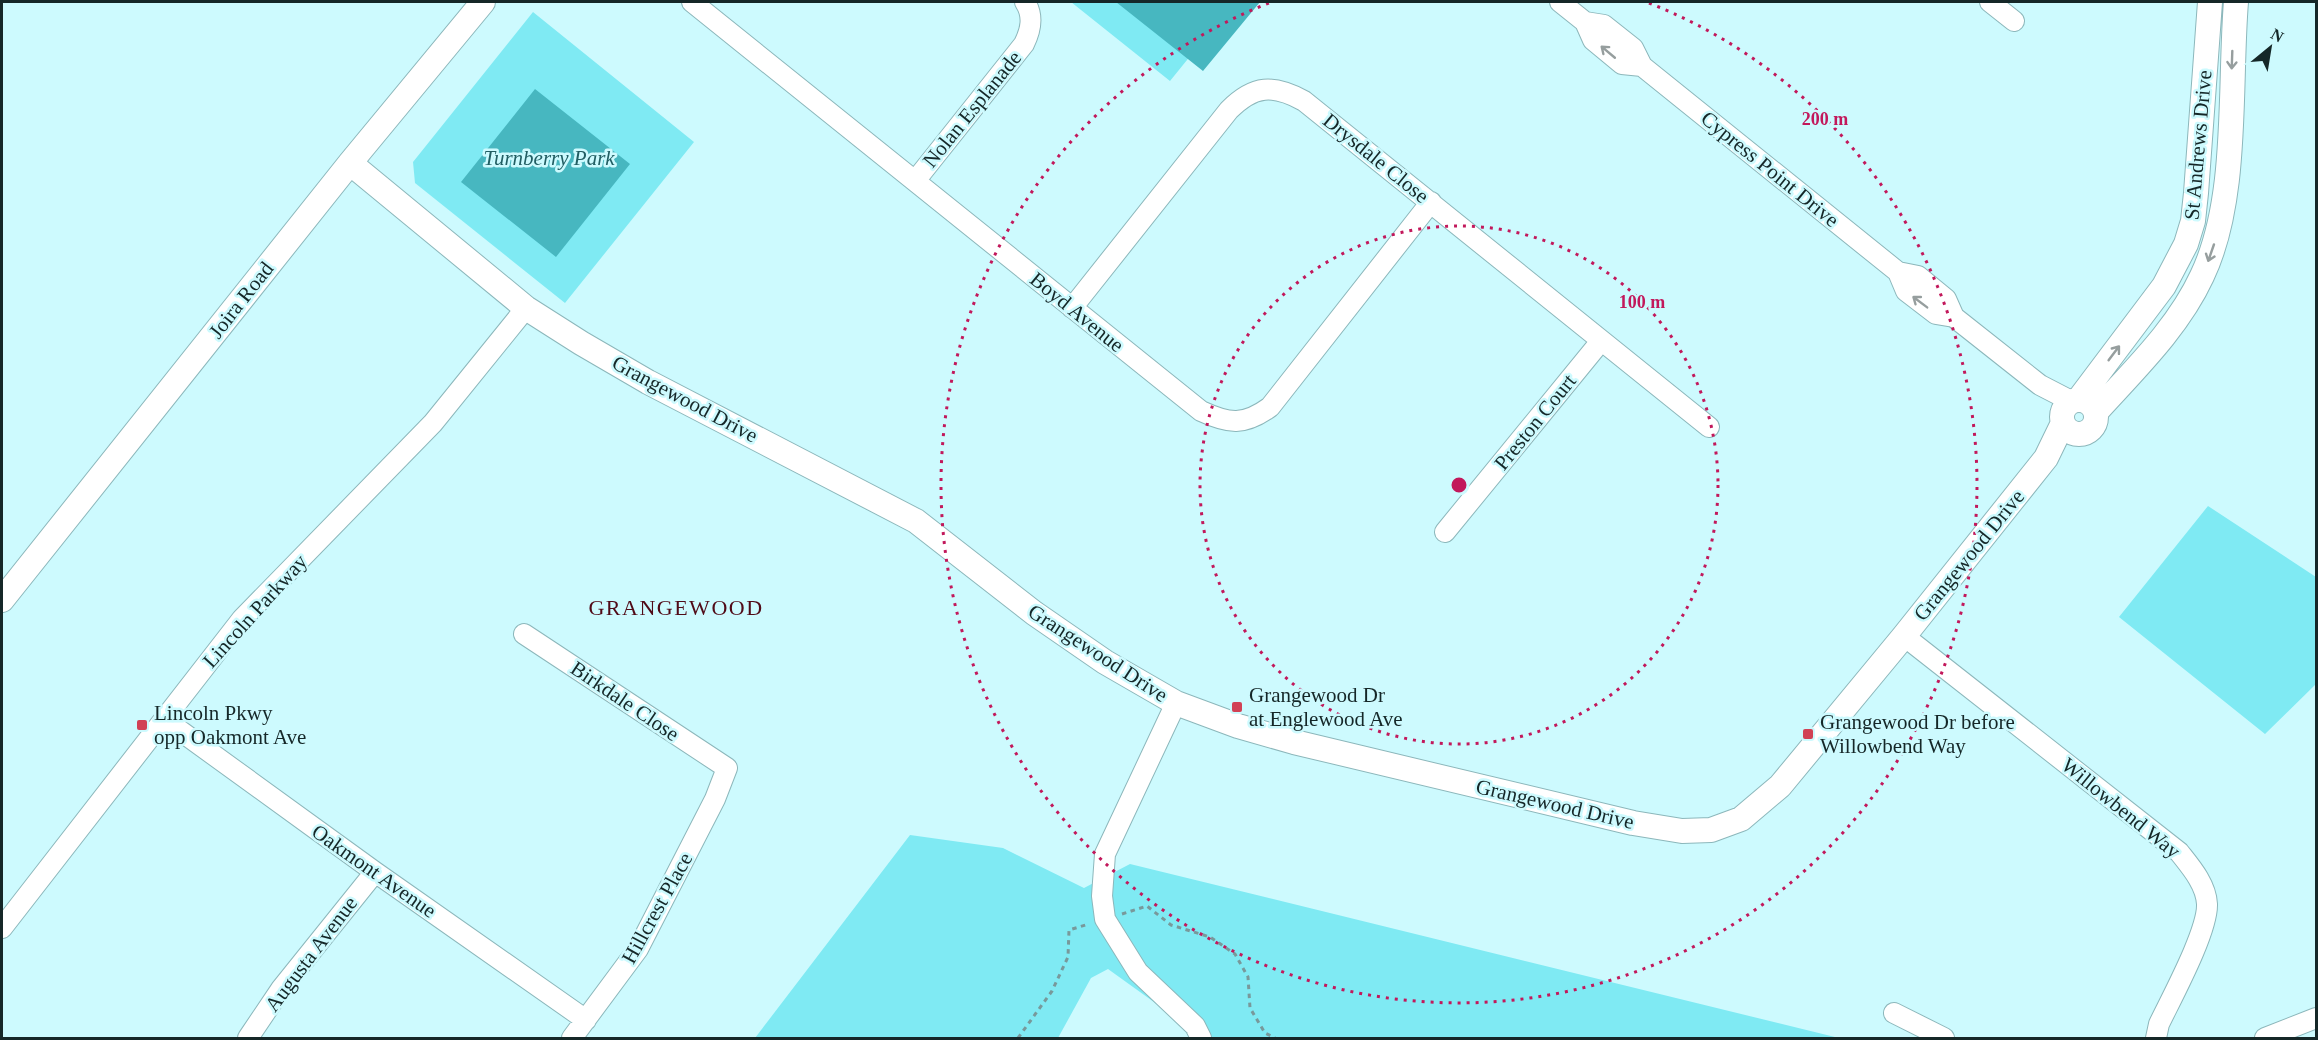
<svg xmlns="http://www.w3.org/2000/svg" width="2318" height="1040" font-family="Georgia,serif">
	<rect width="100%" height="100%" fill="#cdfafe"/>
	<path fill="#7feaf3" d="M1071 2H1234L1170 81Z
		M533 12 694 142 565 303 415 183 413 162Z
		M2208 506 2316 577V684L2265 734 2119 617Z
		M910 835 1003 848 1084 888 1130 864 1839 1038H1204L1108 969 1091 978 1058 1038H755Z"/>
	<path fill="#47b7c0" d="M1116 2H1260L1203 71Z
		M535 89 630 164 556 257 461 182Z"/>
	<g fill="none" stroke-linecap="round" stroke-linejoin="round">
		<defs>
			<path id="minor" d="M692 2 1201 411C1229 424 1244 426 1270 407L1431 202
				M1560 2 1585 22 1593 40 1622 64 1642 66
				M1990 2 2014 21
				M1585 22 1604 25 1633 48 1642 66 1898 272 1906 291 1936 314 1954 317
				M915 181 1024 44C1031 30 1034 16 1025 2
				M1898 272 1918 276 1946 299 1954 317 2040 385 2071 401
				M1072 308 1229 110C1254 85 1273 84 1304 101L1709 427
				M1445 532 1601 341
				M524 634 727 768 715 799 638 949 572 1038
				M1904 636 2179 852C2190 866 2206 884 2207 904 2208 931 2172 997 2159 1024L2156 1038
				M1176 703 1105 854 1102 896 1105 919 1138 972 1195 1026 1201 1038
				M164 719 375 872 586 1020
				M2 928 242 619 433 423 526 308
				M1894 1013 1944 1038
				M248 1038 281 989 375 872
				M2265 1038 2316 1018"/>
			<path id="tertiary" d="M350 163 526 308 581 343 648 382 916 521 1034 613 1105 662 1176 703 1238 726 1294 742 1633 823 1682 831 1711 830 1741 819 1780 786 1904 636 2046 458 2063 423
				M2079 399 2164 286 2186 244 2193 221 2196 193 2210 2
				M2062 417a17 17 0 1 1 34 0a17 17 0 1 1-34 0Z
				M2096 412C2134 370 2178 328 2202 276 2239 199 2229 86 2236 2
				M2 600 350 163 483 2"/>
		</defs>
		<use href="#minor" stroke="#8cb7bb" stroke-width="22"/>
		<use href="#tertiary" stroke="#8cb7bb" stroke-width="26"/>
		<path stroke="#78999b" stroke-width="3" stroke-dasharray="4.5 4.5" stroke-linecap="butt" d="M1122 914 1147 906 1171 925 1210 937 1235 954 1248 977 1250 1008 1265 1033 1275 1038
			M1018 1038 1052 991 1068 957 1069 930 1089 924"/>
		<use href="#minor" stroke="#fff" stroke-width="20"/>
		<use href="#tertiary" stroke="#fff" stroke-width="24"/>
	</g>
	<defs><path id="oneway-shaft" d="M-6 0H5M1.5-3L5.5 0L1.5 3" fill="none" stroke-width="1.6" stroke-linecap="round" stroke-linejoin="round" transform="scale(1.5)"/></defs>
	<g stroke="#969e9e">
		<use href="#oneway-shaft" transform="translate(1608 52) rotate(-140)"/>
		<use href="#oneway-shaft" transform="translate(2232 60) rotate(92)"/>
		<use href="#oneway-shaft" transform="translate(2211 253) rotate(109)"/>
		<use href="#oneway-shaft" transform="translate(1920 302) rotate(-143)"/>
		<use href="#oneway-shaft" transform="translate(2114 353) rotate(-53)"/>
	</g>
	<g fill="none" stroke="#c2185b" stroke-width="3" stroke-dasharray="3 6">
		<circle cx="1459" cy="485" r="259"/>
		<path d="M1649 3A518 518 0 1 1 1269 3"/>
	</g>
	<g fill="#d14155" stroke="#cdfafe" stroke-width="2">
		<rect x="1231" y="701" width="12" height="12" rx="3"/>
		<rect x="136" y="719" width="12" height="12" rx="3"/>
		<rect x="1802" y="728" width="12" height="12" rx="3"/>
	</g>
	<g text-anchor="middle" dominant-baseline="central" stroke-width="5" stroke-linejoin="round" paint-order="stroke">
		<g font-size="21" fill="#152728" stroke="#cdfafe">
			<text transform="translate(972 109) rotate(-51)">Nolan Esplanade</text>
			<text transform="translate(2198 145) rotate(-85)">St Andrews Drive</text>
			<text transform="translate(1376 158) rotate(39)">Drysdale Close</text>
			<text transform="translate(1770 169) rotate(39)">Cypress Point Drive</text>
			<text transform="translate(241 300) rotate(-52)">Joira Road</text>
			<text transform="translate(1077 312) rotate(39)">Boyd Avenue</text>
			<text transform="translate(685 399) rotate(28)">Grangewood Drive</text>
			<text transform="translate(1535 422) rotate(-51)">Preston Court</text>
			<text transform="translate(1969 555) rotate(-51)">Grangewood Drive</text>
			<text transform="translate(255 611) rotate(-48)">Lincoln Parkway</text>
			<text transform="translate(1098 653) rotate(33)">Grangewood Drive</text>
			<text transform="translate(625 701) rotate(34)">Birkdale Close</text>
			<text transform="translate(1555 804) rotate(13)">Grangewood Drive</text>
			<text transform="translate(2121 808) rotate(39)">Willowbend Way</text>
			<text transform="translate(374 871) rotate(35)">Oakmont Avenue</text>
			<text transform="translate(657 908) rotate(-61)">Hillcrest Place</text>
			<text transform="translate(311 954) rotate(-53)">Augusta Avenue</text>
		</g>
		<g font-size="21" font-style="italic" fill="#215e63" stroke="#cdfafe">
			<text x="549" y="158">Turnberry Park</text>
		</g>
		<g font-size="21" fill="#152728" stroke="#cdfafe" text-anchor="start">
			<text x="1249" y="695">Grangewood Dr<tspan x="1249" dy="24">at Englewood Ave</tspan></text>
			<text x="154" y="713">Lincoln Pkwy<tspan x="154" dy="24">opp Oakmont Ave</tspan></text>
			<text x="1820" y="722">Grangewood Dr before<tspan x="1820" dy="24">Willowbend Way</tspan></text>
		</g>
		<g font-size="22" letter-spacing="1.5" fill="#500a17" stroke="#cdfafe">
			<text x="676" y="607">GRANGEWOOD</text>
		</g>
	</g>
	<circle cx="1459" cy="485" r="9" fill="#c2185b" stroke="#cdfafe" stroke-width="3"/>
	<g font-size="18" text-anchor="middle" font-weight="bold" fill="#c2185b" stroke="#cdfafe" stroke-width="5" stroke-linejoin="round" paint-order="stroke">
		<text x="1825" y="125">200 m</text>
		<text x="1642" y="308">100 m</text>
	</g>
	<rect width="2318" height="1040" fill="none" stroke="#152728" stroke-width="6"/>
	<g transform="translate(2270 48) rotate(30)" stroke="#cdfafe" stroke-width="4.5" paint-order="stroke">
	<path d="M0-4.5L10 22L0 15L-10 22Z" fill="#152728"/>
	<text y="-9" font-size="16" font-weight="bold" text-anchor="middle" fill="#152728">N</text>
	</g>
</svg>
